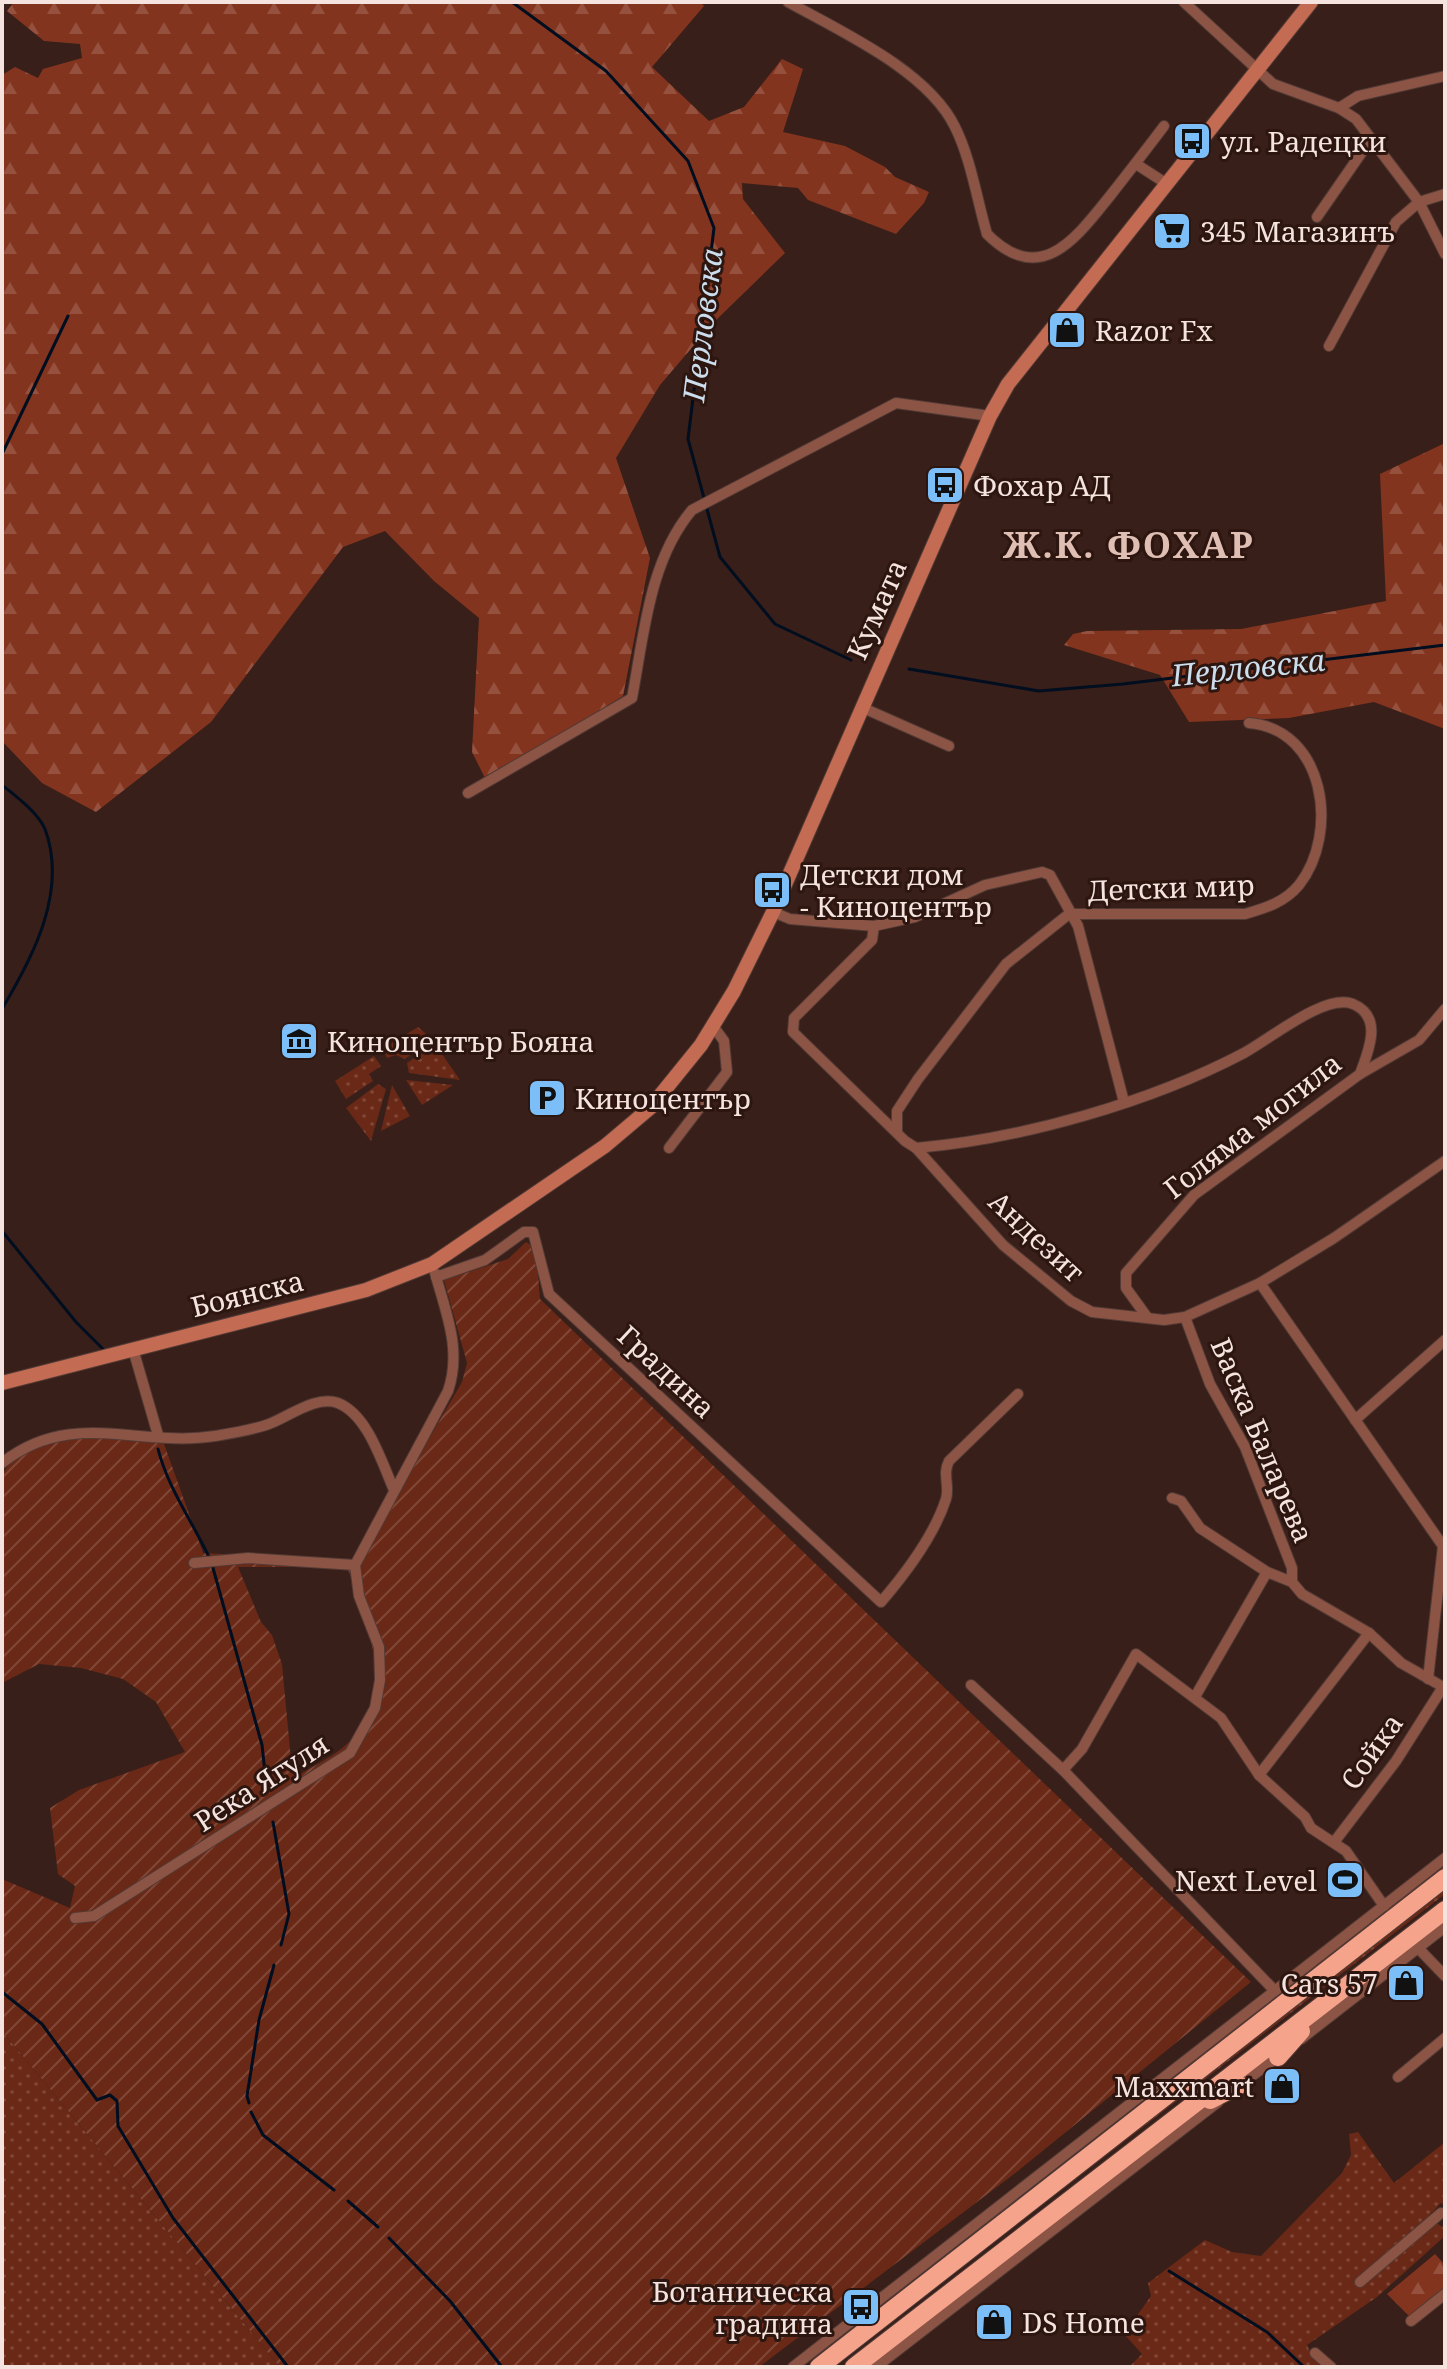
<svg xmlns="http://www.w3.org/2000/svg" width="1447" height="2369" font-family="'Noto Serif',serif">
  <defs>
    <pattern id="grass-dots" width="8" height="8" patternUnits="userSpaceOnUse" patternTransform="scale(2)"><rect width="8" height="8" fill="#6a2816"/><path d="M2 2h.1M6 6h.1" fill="none" stroke="#804737" stroke-width="1.8" stroke-linecap="round"/></pattern>
    <pattern id="forest-firs" width="22" height="20" patternUnits="userSpaceOnUse" patternTransform="scale(2)"><rect width="22" height="20" fill="#83341e"/><path d="M5 1l3.5 6h-7zM16 11l3.5 6h-7z" fill="#95513e"/></pattern>
    <pattern id="garden-furrows" width="10" height="10" patternUnits="userSpaceOnUse" patternTransform="scale(2)"><rect width="10" height="10" fill="#6a2816"/><path d="M-1 1l2-2M0 10L10 0M9 11l2-2" fill="none" stroke="#804737"/></pattern>
  </defs>
  <rect width="100%" height="100%" fill="#381f19"/>
  <!-- grass -->
  <g fill="url(#grass-dots)">
    <path d="M418 1027 432 1039 405 1059 396 1055 387 1058 382 1049Z"/>
    <path d="M435 1044 460 1080 409 1073 407 1063Z"/>
    <path d="M374 1056 381 1066 369 1074 373 1081 346 1099 335 1081Z"/>
    <path d="M406 1080 453 1085 422 1105Z"/>
    <path d="M378 1084 386 1089 371 1141 346 1108Z"/>
    <path d="M392 1085 410 1116 381 1131Z"/>
    <path d="M1445 1864V1870L1196 2061 1195 2059Z"/>
    <path d="M1445 1889V1894L832 2367Z"/>
    <path d="M2 2031 280 2367H2Z"/>
    <path d="M1358 2132 1394 2183 1445 2142V2205L1441 2203 1427 2218 1445 2228V2236L1377 2297 1307 2345 1314 2360 1323 2367H1129L1142 2354 1124 2334 1151 2296 1148 2283 1205 2240 1232 2252 1261 2256 1342 2173 1351 2155 1349 2134Z"/>
  </g>
  <!-- forest -->
  <g fill="url(#forest-firs)">
    <path d="M14 2H700L704 6 652 67 709 121 744 107 782 59 803 69 783 132 845 146 885 167 895 177 929 192 924 203 896 234 808 200 798 188 742 183 743 199 785 253 713 323 660 385 616 458 650 558 623 696 486 780 472 752 479 618 434 581 385 531 343 547 211 722 96 812 42 783 2 741V75L15 67 38 78 43 69 82 58 80 44 44 41 7 11Z"/>
    <path d="M1445 443V729L1374 702 1289 718 1189 722 1160 675 1064 645 1073 634 1087 631 1241 629 1386 601 1380 474Z"/>
    <path d="M1435 2254 1445 2265V2290L1411 2318 1387 2294Z"/>
  </g>
  <!-- garden -->
  <path fill="url(#garden-furrows)" fill-rule="evenodd" d="M526 1242 536 1248 540 1299 1251 1982 1014 2174 759 2367H280L2 2031V1879L70 1908 75 1886 58 1874 50 1808 79 1790 185 1752 156 1702 123 1679 81 1668 39 1664 2 1683V1475C28 1427 117 1437 163 1441L203 1553 358 1561 462 1382 467 1363 444 1280 508 1259ZM238 1567H347C366 1622 400 1695 348 1743 336 1755 316 1764 301 1774L291 1760 282 1664 272 1635 261 1622Z"/>
  <g fill="none" stroke-linecap="round" stroke-linejoin="round">
    <!-- stream -->
    <g stroke="#000e1f" stroke-width="3">
      <path d="M512 2 606 71 688 161 714 228 688 439 720 557 775 624 851 660"/>
      <path d="M2 454 68 316"/>
      <path d="M909 669 1039 691 1123 684 1445 645"/>
      <path d="M2 785C16 796 38 813 45 829 68 891 33 957 2 1009"/>
      <path d="M2 1231 76 1322 103 1349"/>
      <path d="M158 1449C168 1488 192 1521 209 1557"/>
      <path d="M213 1568 262 1745 267 1791"/>
      <path d="M273 1822 289 1914 281 1945"/>
      <path d="M2 1992 42 2024 97 2100 110 2095 117 2101 118 2126 173 2218 288 2367"/>
      <path d="M249 2103 247 2096 259 2020 274 1965"/>
      <path d="M251 2112 263 2135 334 2190"/>
      <path d="M348 2201 378 2227"/>
      <path d="M389 2238 450 2301 502 2367"/>
      <path d="M1169 2271 1267 2332 1304 2367"/>
    </g>
    <!-- street casing -->
    <g stroke="#523a35" stroke-width="12">
      <g id="street">
        <path d="M788 2C842 32 928 71 955 127 971 159 977 200 987 234 1041 288 1076 238 1110 196 1128 173 1146 150 1164 126"/>
        <path d="M1184 2 1273 84 1339 108 1356 119 1419 202 1445 254"/>
        <path d="M1339 108 1358 96 1445 76"/>
        <path d="M1136 164 1167 184"/>
        <path d="M1317 217 1371 139"/>
        <path d="M1329 346 1396 222 1419 202 1445 194"/>
        <path d="M861 707 949 746"/>
        <path d="M468 793 632 698C644 635 649 561 692 510L896 403 990 416"/>
        <path d="M773 912 790 919 874 926 915 917 985 885 1042 872 1050 875 1078 926 1124 1102"/>
        <path d="M1069 914H1245C1266 908 1285 902 1299 885 1340 833 1325 729 1249 723"/>
        <path d="M874 926 872 940 794 1018 793 1032 905 1141 916 1148C1022 1139 1151 1102 1244 1053 1270 1039 1325 993 1353 1004 1384 1017 1368 1052 1360 1074"/>
        <path d="M897 1131V1111L918 1079 1006 964 1069 914"/>
        <path d="M669 1148 727 1072 724 1041 713 1026"/>
        <path d="M916 1148 1003 1245 1071 1301 1092 1312 1164 1320 1185 1317 1260 1283 1334 1238 1445 1161"/>
        <path d="M436 1277 485 1260 524 1232H533L549 1294 881 1602C906 1573 934 1536 946 1499 950 1486 942 1474 949 1461L1018 1394"/>
        <path d="M1260 1283 1443 1546"/>
        <path d="M1147 1317 1126 1288V1273L1194 1195 1360 1074 1419 1040 1445 1009"/>
        <path d="M1185 1317 1210 1384 1245 1447 1292 1568V1582"/>
        <path d="M133 1349 158 1435"/>
        <path d="M1355 1420 1445 1340"/>
        <path d="M2 1463C72 1408 138 1448 215 1436 233 1433 253 1430 269 1424 290 1416 316 1395 338 1403 368 1415 382 1463 394 1490"/>
        <path d="M1172 1498 1181 1501 1200 1528 1267 1572 1292 1582 1302 1594 1369 1633 1401 1663 1445 1688"/>
        <path d="M194 1563 248 1558 355 1565"/>
        <path d="M1428 1679 1443 1546"/>
        <path d="M971 1685 1063 1770 1275 1991"/>
        <path d="M1196 1695 1267 1572"/>
        <path d="M1063 1770 1082 1749 1136 1654 1221 1718 1259 1775 1305 1817 1311 1828 1346 1851 1384 1906"/>
        <path d="M1259 1775 1369 1633"/>
        <path d="M1335 1841 1396 1761 1443 1687"/>
        <path d="M75 1918 94 1916 350 1753 375 1708 380 1680 379 1647 359 1596 355 1565 448 1391C462 1350 446 1313 435 1273"/>
        <path d="M1418 1948 1445 1976"/>
        <path d="M1301 2039 1445 1927"/>
        <path d="M1398 2077 1445 2038"/>
        <path d="M1237 2087 1279 2056"/>
        <path d="M1360 2282 1441 2213"/>
        <path d="M1411 2321 1445 2294"/>
        <path d="M1315 2353 1331 2367"/>
        <path d="M793 2367 1445 1858"/>
        <path d="M876 2367 1218 2102"/>
      </g>
    </g>
    <!-- secondary casing -->
    <g stroke="#523a35" stroke-width="16">
      <path id="secondary" d="M2 1383 366 1290 432 1264 605 1146 650 1108 701 1045 734 991 773 912 990 416 1008 384 1311 2"/>
    </g>
    <!-- highway casing -->
    <g stroke="#523a35" stroke-width="20">
      <g id="highway">
        <path d="M1278 2057 1301 2031"/>
        <path d="M1210 2100 1239 2085"/>
        <path d="M819 2367 1445 1878"/>
        <path d="M854 2367 1445 1910"/>
      </g>
    </g>
    <!-- street -->
    <use href="#street" stroke="#8c5445" stroke-width="10"/>
    <!-- secondary -->
    <use href="#secondary" stroke="#c46b53" stroke-width="14"/>
    <!-- highway -->
    <use href="#highway" stroke="#f6a38c" stroke-width="18"/>
  </g>
  <!-- icons -->
  <defs>
    <g id="bus-square" transform="scale(2)"><rect x="-9" y="-9" width="18" height="18" rx="4" fill="#7bbef8" stroke="#2d160f"/><path d="M-5-6H5V4H4V6H2V4H-2V6H-4V4H-5ZM-3.5-4V0h7V-4ZM-3.5 1.2v1.5H-2V1.2ZM2 1.2v1.5H3.5V1.2Z" fill="#111"/></g>
    <g id="supermarket-square" transform="scale(2)"><rect x="-9" y="-9" width="18" height="18" rx="4" fill="#7bbef8" stroke="#2d160f"/><path d="M-6-5.5h2.5l.6 2H6L4.5 2H-2.5L-4.4-4H-6ZM-1.5 3.2a1.3 1.3 0 1 0 .1 0ZM3 3.2a1.3 1.3 0 1 0 .1 0Z" fill="#111"/></g>
    <g id="shop-square" transform="scale(2)"><rect x="-9" y="-9" width="18" height="18" rx="4" fill="#7bbef8" stroke="#2d160f"/><path d="M-5-2.5h2.3a2.7 3.5 0 0 1 5.4 0H5L5.5 6h-11ZM-1.5-2.5h3a1.5 2.3 0 0 0-3 0Z" fill="#111"/></g>
    <g id="museum-square" transform="scale(2)"><rect x="-9" y="-9" width="18" height="18" rx="4" fill="#7bbef8" stroke="#2d160f"/><path d="M0-6L6-3V-2H-6V-3ZM-5-1h2V3h-2ZM-1-1h2V3h-2ZM3-1h2V3H3ZM-6 4H6V6H-6Z" fill="#111"/></g>
    <g id="parking-square" transform="scale(2)"><rect x="-9" y="-9" width="18" height="18" rx="4" fill="#7bbef8" stroke="#2d160f"/><path d="M-3.5-5.5H1a3.5 3.5 0 0 1 0 7H-1V5.5H-3.5ZM-1-3.4V-.6H.8a1.4 1.4 0 0 0 0-2.8Z" fill="#111"/></g>
    <g id="stadium-square" transform="scale(2)"><rect x="-9" y="-9" width="18" height="18" rx="4" fill="#7bbef8" stroke="#2d160f"/><path d="M0-5a6.5 5 0 1 0 0 10a6.5 5 0 1 0 0-10ZM-3.5-1.8h7v3.6h-7Z" fill="#111"/></g>
  </defs>
  <g fill-rule="evenodd">
    <use href="#bus-square" x="1192" y="141"/>
    <use href="#supermarket-square" x="1172" y="231"/>
    <use href="#shop-square" x="1067" y="330"/>
    <use href="#bus-square" x="945" y="485"/>
    <use href="#bus-square" x="772" y="890"/>
    <use href="#museum-square" x="299" y="1041"/>
    <use href="#parking-square" x="547" y="1098"/>
    <use href="#stadium-square" x="1345" y="1880"/>
    <use href="#shop-square" x="1406" y="1983"/>
    <use href="#shop-square" x="1282" y="2086"/>
    <use href="#bus-square" x="861" y="2307"/>
    <use href="#shop-square" x="994" y="2322"/>
  </g>
  <g text-anchor="middle" dominant-baseline="central" stroke-width="6" stroke-linejoin="round" paint-order="stroke">
    <!-- poi labels -->
    <g font-size="28" fill="#f4e3de" stroke="#2d160f" text-anchor="start">
      <text x="1220" y="141">ул. Радецки</text>
      <text x="1200" y="231">345 Магазинъ</text>
      <text x="1095" y="330">Razor Fx</text>
      <text x="973" y="485">Фохар АД</text>
      <text x="800" y="874">Детски дом<tspan x="800" dy="32">- Киноцентър</tspan></text>
      <text x="327" y="1041">Киноцентър Бояна</text>
      <text x="575" y="1098">Киноцентър</text>
      <text x="1317" y="1880" text-anchor="end">Next Level</text>
      <text x="1378" y="1983" text-anchor="end">Cars 57</text>
      <text x="1254" y="2086" text-anchor="end">Maxxmart</text>
      <text x="833" y="2291" text-anchor="end">Ботаническа<tspan x="833" dy="32">градина</tspan></text>
      <text x="1022" y="2322">DS Home</text>
    </g>
    <!-- street labels -->
    <g font-size="28" fill="#f4e3de" stroke="#2d160f">
      <text transform="translate(876 609) rotate(-66)">Кумата</text>
      <text transform="translate(1171 887) rotate(-2)">Детски мир</text>
      <text transform="translate(1252 1125) rotate(-38)">Голяма могила</text>
      <text transform="translate(1037 1236) rotate(43)">Андезит</text>
      <text transform="translate(247 1293) rotate(-14)">Боянска</text>
      <text transform="translate(667 1371) rotate(43)">Градина</text>
      <text transform="translate(1263 1440) rotate(67)">Васка Баларева</text>
      <text transform="translate(1371 1751) rotate(-55)">Сойка</text>
      <text transform="translate(261 1782) rotate(-33)">Река Ягуля</text>
    </g>
    <!-- water labels -->
    <g font-size="30" font-style="italic" fill="#ccdded" stroke="#2d160f">
      <text transform="translate(702 325) rotate(-83)">Перловска</text>
      <text transform="translate(1248 667) rotate(-6)">Перловска</text>
    </g>
    <!-- district labels -->
    <g font-size="36" font-weight="bold" letter-spacing="2" fill="#dfbeb4" stroke="#2d160f">
      <text x="1129" y="544">Ж.К. ФОХАР</text>
    </g>
  </g>
  <!-- border -->
  <rect width="1447" height="2369" fill="none" stroke="#f4e3de" stroke-width="8"/>
</svg>
